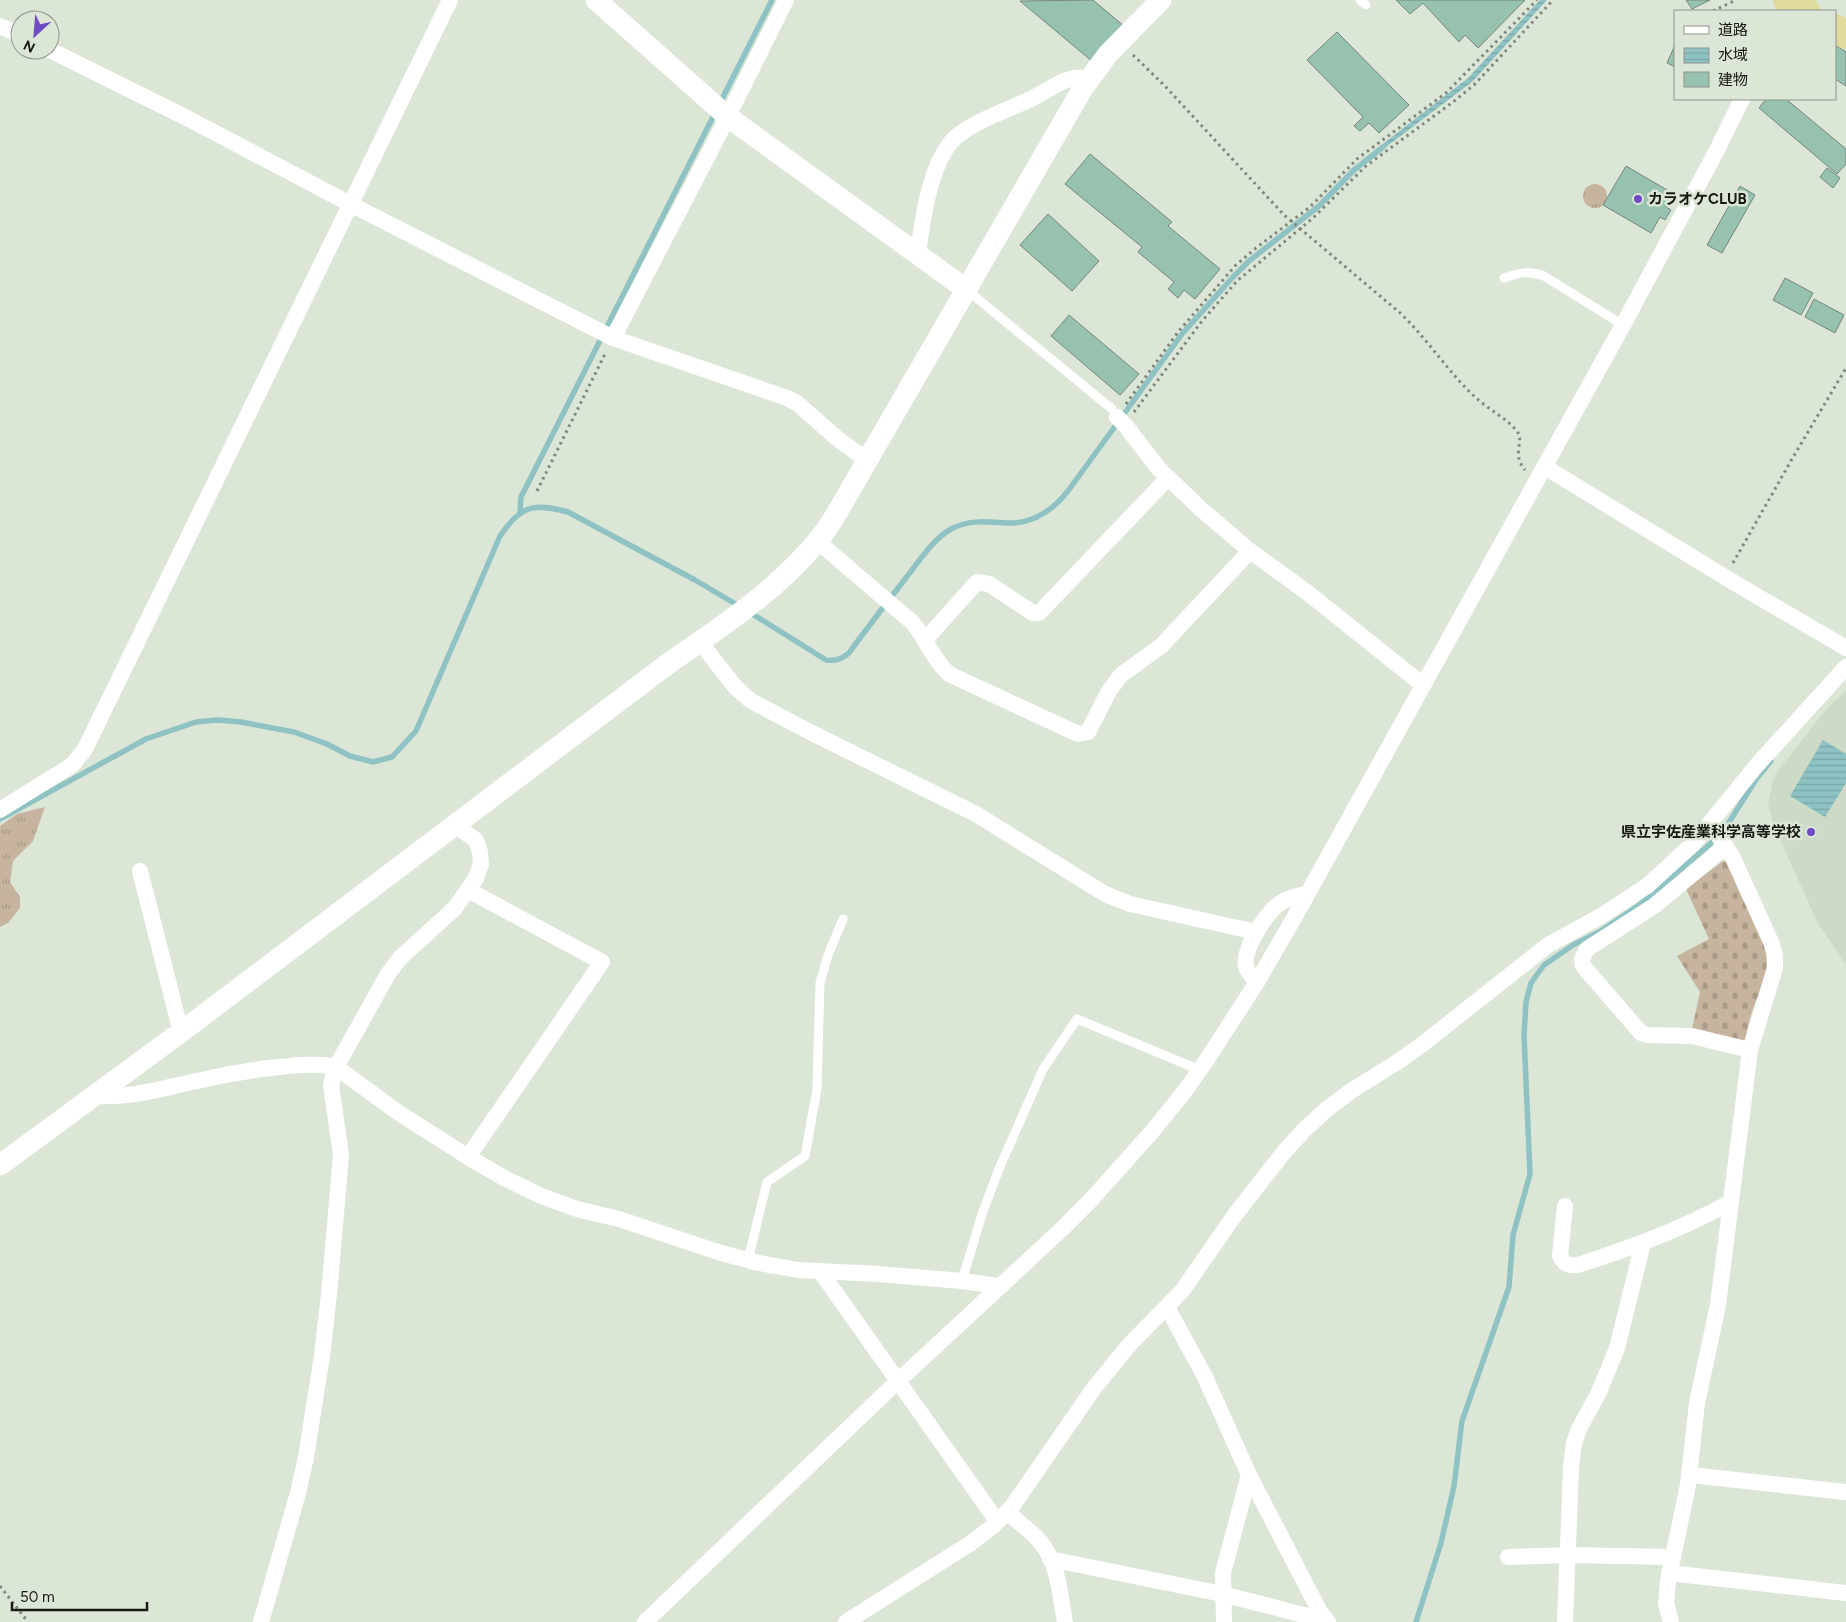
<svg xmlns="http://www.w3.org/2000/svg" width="1846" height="1622" font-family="Figtree,'Noto Sans JP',sans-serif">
  <defs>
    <pattern id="grass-tufts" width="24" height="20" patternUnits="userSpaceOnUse" patternTransform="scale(1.25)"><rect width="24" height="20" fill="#c6b49f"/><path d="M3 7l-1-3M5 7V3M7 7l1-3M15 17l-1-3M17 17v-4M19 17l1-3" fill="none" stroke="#a99a88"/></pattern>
    <pattern id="cemetery-stones" width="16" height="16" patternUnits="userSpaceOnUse" patternTransform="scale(1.25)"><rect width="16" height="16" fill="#c6b49f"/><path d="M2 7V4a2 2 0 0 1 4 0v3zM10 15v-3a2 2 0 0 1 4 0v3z" fill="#a99a88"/></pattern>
    <pattern id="water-rules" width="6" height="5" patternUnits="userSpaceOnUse" patternTransform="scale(1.25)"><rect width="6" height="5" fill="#8ec2c3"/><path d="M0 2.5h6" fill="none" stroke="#7aa6a7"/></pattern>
  </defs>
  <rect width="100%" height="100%" fill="#dce6d7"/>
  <!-- built -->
  <path fill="#cddbc6" d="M1846 691V964L1818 924 1773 824 1768 804 1773 780 1777 772 1828 707Z"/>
  <!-- grass -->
  <g fill="url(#grass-tufts)">
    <circle cx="1595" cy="196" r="12"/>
    <path d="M45 807 33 841 13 861 10 882 20 897V908L8 923 0 927V826L17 814Z"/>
  </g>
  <!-- cemetery -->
  <path fill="url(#cemetery-stones)" d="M1723 861 1732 862 1764 944C1772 976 1760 987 1751 1015 1748 1023 1747 1033 1745 1042L1692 1029 1700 992 1677 956 1709 939 1686 889Z"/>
  <!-- water -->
  <g fill="url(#water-rules)">
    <path d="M1540 0H1547L1472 82 1378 153 1375 150 1468 78Z"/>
    <path d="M1823 740 1846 754V783L1825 817 1790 796Z"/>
  </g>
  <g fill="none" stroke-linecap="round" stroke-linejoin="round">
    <!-- stream -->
    <g stroke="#8ec2c3" stroke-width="5.5">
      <path d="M720 103 772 0"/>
      <path d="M520 512 521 497 716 111"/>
      <path d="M749 612 826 660C837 661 841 659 849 653 867 628 886 604 905 579 918 563 932 540 951 529 970 519 987 522 1007 523 1033 524 1053 510 1068 491L1182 334 1233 277 1249 261 1319 206 1354 170 1383 147"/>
      <path d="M0 819 146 739 196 722 218 720 241 722 294 732 327 744 350 756 373 762 392 757 416 731 500 536C521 505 533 503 568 512L695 580 739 606"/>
      <path d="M1416 1622 1441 1543 1454 1486 1462 1421 1509 1287 1513 1235 1530 1174 1524 1035 1526 1002 1531 983 1544 965 1573 945 1599 932 1638 906 1709 845 1728 824 1757 778 1771 761"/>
    </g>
  </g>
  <!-- building -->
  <g fill="#96c2af" stroke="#75867f">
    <path d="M1093 0 1125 27 1093 62 1020 1Z"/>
    <path d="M1396 0H1525L1478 48 1465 35 1459 42 1423 3 1410 14Z"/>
    <path d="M1686 0H1710L1692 9Z"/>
    <path d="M1337 32 1409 105 1379 133 1369 123 1360 131 1354 126 1363 117 1307 60Z"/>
    <path d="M1675 45V67L1667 63Z"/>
    <path d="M1835 45 1846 52V86L1835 79Z"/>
    <path d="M1766 99H1786L1846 149V164L1837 174 1759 108Z"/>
    <path d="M1090 154 1172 222 1168 226 1220 269 1195 299 1184 290 1178 298 1168 289 1174 282 1138 252 1142 247 1065 184Z"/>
    <path d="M1626 166 1674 194 1666 207 1671 210 1665 220 1660 217 1651 233 1603 205Z"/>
    <path d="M1827 168 1840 178 1833 188 1820 177Z"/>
    <path d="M1740 186 1755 195 1722 253 1707 245Z"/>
    <path d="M1048 214 1099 261 1072 291 1020 245Z"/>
    <path d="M1785 278 1813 293 1801 315 1773 300Z"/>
    <path d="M1814 299 1844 315 1835 333 1805 317Z"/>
    <path d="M1069 315 1139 374 1120 395 1051 336Z"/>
  </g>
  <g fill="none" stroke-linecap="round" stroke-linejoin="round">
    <!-- path -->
    <g stroke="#7f867b" stroke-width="3" stroke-dasharray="2.5 4" stroke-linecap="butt">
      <path d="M1713 11 1736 0"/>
      <path d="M1133 55 1164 85 1284 215 1399 312C1427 338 1447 371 1475 397 1488 409 1506 418 1517 431 1525 442 1511 453 1525 470"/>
      <path d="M1126 404 1178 332 1235 266 1256 248 1310 207 1357 159 1446 93 1537 0"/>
      <path d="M1134 412 1202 321 1237 281 1313 218 1366 166 1453 102 1474 85 1553 0"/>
      <path d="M537 491 606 352"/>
      <path d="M1733 563 1792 459 1846 368"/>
      <path d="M0 1586 28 1622"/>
    </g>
    <!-- service -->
    <g stroke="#fff" stroke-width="9">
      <path d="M1360 0 1366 5"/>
      <path d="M1504 278C1519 273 1529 270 1544 276L1623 325"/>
      <path d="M967 290 1112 409"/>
      <path d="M748 1260 767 1182 805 1156 817 1089 820 983 828 955 843 919"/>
      <path d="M962 1281 982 1214 999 1169 1043 1069 1077 1019 1200 1070"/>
    </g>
    <!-- minor -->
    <g stroke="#fff" stroke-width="16">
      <path d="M0 26 20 35"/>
      <path d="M50 50 189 119 350 204 613 338 787 398 797 403 839 440 867 460"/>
      <path d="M918 255C922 222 930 160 956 137 976 120 1008 110 1031 99 1054 88 1063 75 1090 78"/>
      <path d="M613 338 717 138 786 0"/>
      <path d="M1117 417 1125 425 1159 469 1202 510 1250 551 1308 593 1423 685"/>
      <path d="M1545 467 1733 582 1846 648"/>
      <path d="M817 541 912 622C926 638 933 660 949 674L1078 734 1088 732 1109 691 1121 675 1161 646 1250 551"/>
      <path d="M925 640 977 582 989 584 1033 613H1039L1168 478"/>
      <path d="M700 642 736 688 751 701 812 733 976 814 1105 894 1130 904 1256 932"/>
      <path d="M0 810 66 769 73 764 85 749 450 0"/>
      <path d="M1726 846 1654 906 1587 949 1582 959 1583 966 1641 1033 1649 1035 1692 1036 1750 1050"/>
      <path d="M140 871 181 1032"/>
      <path d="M468 890 602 962 468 1157"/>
      <path d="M1257 982C1253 978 1247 972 1246 966 1243 948 1267 911 1282 902 1289 897 1299 896 1308 893"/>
      <path d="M94 1096C132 1098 155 1090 192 1082 221 1075 250 1070 279 1067 298 1065 318 1063 336 1067L396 1111 468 1157 504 1178 539 1195 577 1209 619 1219 721 1253 759 1263 798 1270 879 1274 962 1281 998 1286"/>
      <path d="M1565 1206 1560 1256C1564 1264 1568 1266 1578 1265 1633 1247 1680 1230 1731 1202"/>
      <path d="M820 1271 997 1521"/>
      <path d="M1167 1307 1205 1377 1249 1475 1320 1612 1328 1622"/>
      <path d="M1690 1475 1846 1492"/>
      <path d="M1007 1512C1018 1522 1033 1532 1042 1544 1059 1566 1060 1596 1065 1622"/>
      <path d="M1508 1557 1569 1555 1672 1557"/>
      <path d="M1050 1559 1222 1594 1327 1621"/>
      <path d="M1669 1573 1846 1593"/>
      <path d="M261 1622 298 1493 306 1457 322 1356 329 1294 341 1155 331 1085 336 1067 388 974 400 958 455 908 476 878 481 864 480 852 476 840 454 825"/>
      <path d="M645 1622 898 1381 1063 1228 1089 1202 1150 1134 1185 1091 1208 1058 1257 982 1298 911 1623 325 1717 150 1742 99"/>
      <path d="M846 1622 971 1543 992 1527 1011 1508 1094 1388 1130 1344 1182 1291 1234 1216 1284 1152 1304 1130 1327 1109 1351 1091 1399 1061 1424 1043 1548 945 1601 916 1647 886 1693 844 1757 765 1846 667"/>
      <path d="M1224 1622 1223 1573 1249 1475"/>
      <path d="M1565 1622 1571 1467 1574 1443 1579 1429 1599 1392 1617 1348 1643 1243"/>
      <path d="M1671 1622 1666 1603 1668 1581 1688 1485 1697 1403 1718 1305 1750 1050 1775 968V955L1771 942 1733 858 1710 823"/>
    </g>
    <!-- tertiary -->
    <g stroke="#fff" stroke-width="21">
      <path d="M596 0 728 117 967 290"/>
      <path d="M0 1165 181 1032 669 663C722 627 784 585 823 534 833 521 841 506 849 492L1083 88 1108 54 1161 0"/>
    </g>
    <!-- trunk -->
    <g stroke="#e0da9c" stroke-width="28">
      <path d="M1787 0 1806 11"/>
      <path d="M1835 28 1846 35"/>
    </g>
  </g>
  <!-- markers -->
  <g fill="#6f4bc4" stroke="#dce6d7" stroke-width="2">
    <circle cx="1638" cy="199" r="5"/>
    <circle cx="1811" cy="832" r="5"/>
  </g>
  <g text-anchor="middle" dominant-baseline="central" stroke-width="5" stroke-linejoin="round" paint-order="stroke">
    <!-- poi labels -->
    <g font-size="15" font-weight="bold" fill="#161914" stroke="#dce6d7" text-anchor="start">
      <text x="1648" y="199">カラオケCLUB</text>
      <text x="1801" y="832" text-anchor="end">県立宇佐産業科学高等学校</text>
    </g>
  </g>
  <!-- legend -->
  <rect x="1674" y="10" width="162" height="90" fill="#dce6d7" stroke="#8d9489"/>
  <rect x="1684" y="26" width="25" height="8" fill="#ffffff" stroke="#8d9489"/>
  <text x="1718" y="35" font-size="15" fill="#161914">道路</text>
  <rect x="1684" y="48" width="25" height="15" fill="url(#water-rules)" stroke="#8d9489"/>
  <text x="1718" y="60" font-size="15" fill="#161914">水域</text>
  <rect x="1684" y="72" width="25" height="15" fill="#96c2af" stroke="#8d9489"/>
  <text x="1718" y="85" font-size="15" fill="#161914">建物</text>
  <!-- north arrow -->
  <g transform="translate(35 35) rotate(206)"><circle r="24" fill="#dce6d7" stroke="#8d9489"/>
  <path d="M0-4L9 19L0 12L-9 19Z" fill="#6f4bc4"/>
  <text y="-8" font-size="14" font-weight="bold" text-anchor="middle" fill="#161914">N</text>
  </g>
  <!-- scale -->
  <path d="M12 1602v8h135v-8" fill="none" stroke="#161914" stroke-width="2.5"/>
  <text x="20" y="1602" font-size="15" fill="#161914" stroke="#dce6d7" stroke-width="4" paint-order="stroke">50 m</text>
</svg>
